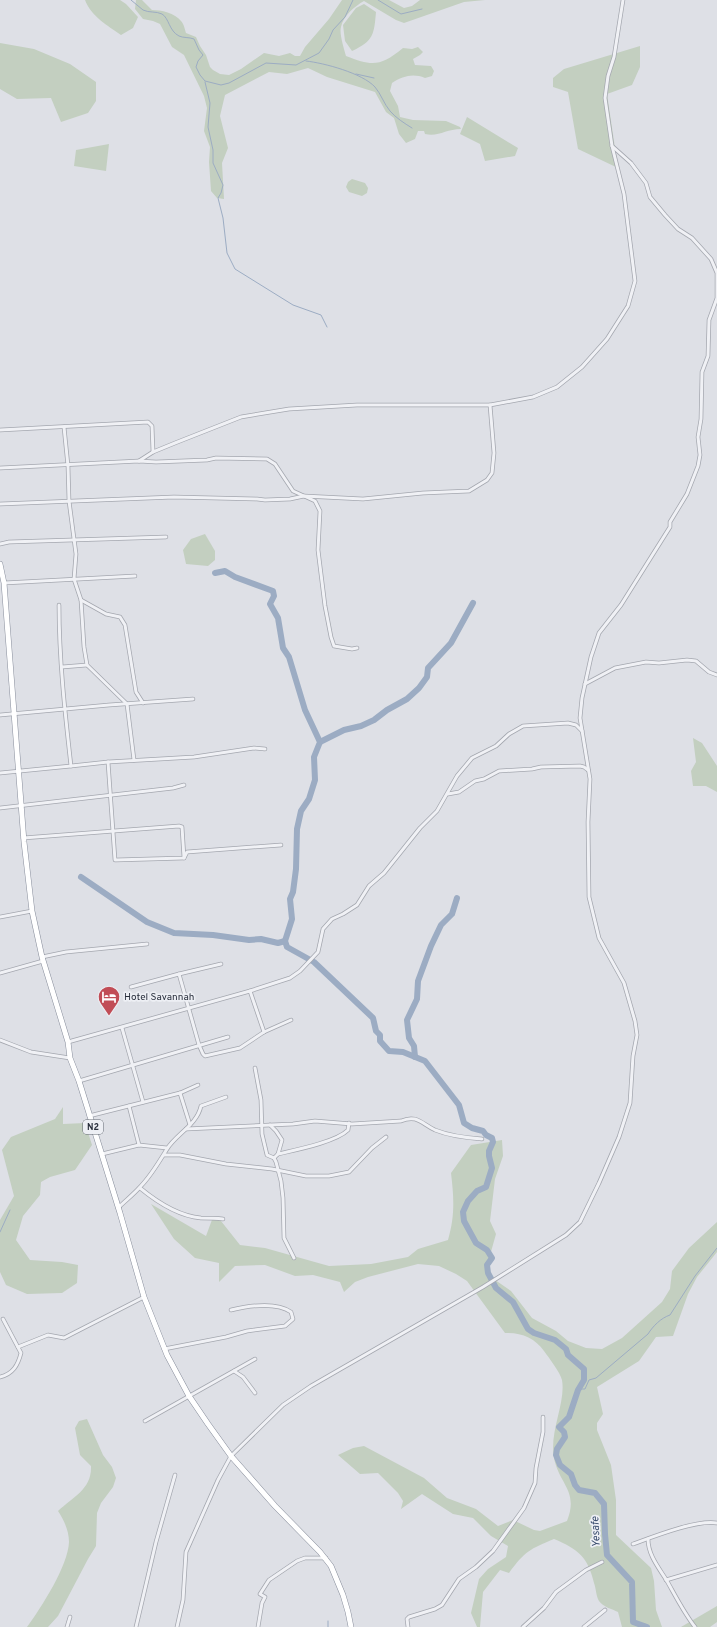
<svg xmlns="http://www.w3.org/2000/svg" width="717" height="1627" font-family="Overpass,sans-serif">
  <rect width="100%" height="100%" fill="#dee0e6"/>
  <!-- green -->
  <g fill="#c3cfc0">
    <path d="M85 0H120L126 4 138 17 133 28 121 35C108 26 91 16 85 0Z"/>
    <path d="M136 0H142L152 10C161 10 175 13 181 21 184 24 185 30 186 33L196 37 200 46 206 55 210 67 213 70 220 74 229 75 241 69 264 53 279 56 290 53 295 56H300L305 47 329 19 342 0H389L404 8 412 6 420 0H485L464 2 404 23 396 20 364 1C355 6 343 16 341 27 339 33 344 49 346 56 372 66 380 67 403 48L412 49 418 47 423 52 420 55 413 59 415 65 431 66 434 71 432 76 425 78C413 73 403 76 392 83L390 91 398 106 400 117 413 120 446 121 460 127 461 129C446 129 439 137 425 134L424 131H418L415 139 406 143 399 134 394 118 386 112 375 92 327 77 308 68 287 74 269 72 225 95 220 116 228 148 222 163 224 199 217 198 211 191 209 162 210 147 204 131 207 108 204 96 184 55 172 47 160 24 153 21 143 19 135 9Z"/>
    <path d="M364 4 376 12C374 34 374 41 352 51L345 41 343 25 356 8Z"/>
    <path d="M0 43 34 49 70 64 96 82V101L88 113 61 122 51 98 17 99 0 89Z"/>
    <path d="M640 46V67L632 85 607 94 618 168 578 149 568 92 553 87V78L564 69Z"/>
    <path d="M467 117 518 148 515 156 485 161 480 144 460 134Z"/>
    <path d="M109 144 106 171 74 166 76 150Z"/>
    <path d="M352 179 365 183 368 188 367 193 362 196 349 192 346 187 348 182Z"/>
    <path d="M205 534 215 551V560L208 566 186 564 183 550 191 539Z"/>
    <path d="M693 738 702 743 717 766V792L706 786H693L691 771 696 762Z"/>
    <path d="M63 1107V1124L85 1123 92 1145 75 1170 50 1177 41 1182 40 1195 23 1216 16 1240 30 1260 62 1262 78 1265 77 1283 62 1293 27 1294 6 1285 0 1272V1220L14 1196 2 1150 11 1137 55 1119Z"/>
    <path d="M502 1140 503 1156 495 1179 490 1221 496 1234 485 1273 511 1291 532 1318 556 1331 568 1341 586 1348 602 1349 622 1338 662 1302 670 1289 672 1271 689 1248 717 1222V1252L697 1277 688 1294 673 1336 656 1337 639 1361 597 1387 603 1414 597 1423V1430L611 1465 616 1500V1535L651 1568 654 1581 656 1610 662 1627H622L618 1612C612 1609 603 1607 599 1601 596 1596 596 1588 594 1583 588 1557 578 1549 554 1539 530 1549 525 1551 509 1573L500 1570 483 1592 480 1627H477L471 1613 479 1579 488 1569 506 1557 508 1546 491 1536 473 1518 453 1514 422 1494 401 1509 403 1501 398 1493 378 1473 360 1474 338 1455 353 1448 364 1446 424 1478 447 1498 476 1509 498 1526 513 1520 534 1530 540 1531 567 1521C579 1491 559 1484 554 1458 549 1432 566 1403 562 1380 560 1372 549 1358 544 1351 535 1338 521 1332 505 1333L467 1281 456 1274 439 1266 418 1264 368 1277 355 1282 344 1292 340 1282 313 1275 295 1276 265 1265 235 1266 219 1282V1263L195 1258 174 1239 151 1204 206 1236 213 1217 221 1221 240 1245 265 1248 329 1266 371 1264 408 1257 418 1249 448 1240C455 1216 454 1198 451 1173L471 1145Z"/>
    <path d="M87 1419 103 1455 112 1467 116 1478 113 1487 101 1503 97 1513 96 1546 88 1559 58 1616 48 1627H27C41 1608 68 1566 69 1542 69 1531 64 1520 58 1511 73 1497 92 1489 91 1466L80 1455 75 1428 79 1421Z"/>
    <path d="M717 1606V1622L710 1627H681Z"/>
  </g>
  <g fill="none" stroke-linecap="round" stroke-linejoin="round">
    <!-- stream -->
    <g stroke="#9cacc3" stroke-width="1">
      <path d="M131 0C135 3 139 7 143 10 149 13 156 11 162 14 169 18 169 31 179 36 183 38 189 37 194 39L199 50 203 55 198 61 196 67 200 75 205 81 221 85 229 83 266 63 296 65 319 53 329 39 333 30 345 17 353 0"/>
      <path d="M378 0 401 14 422 9"/>
      <path d="M306 61C324 63 362 73 375 87 381 94 384 104 390 111 396 118 404 123 412 128"/>
      <path d="M356 74 374 78"/>
      <path d="M205 82 210 103 208 127 213 150V163L223 185 221 193 218 198 223 218 227 253 235 269 293 305 321 315 327 327"/>
      <path d="M0 1232 10 1210"/>
      <path d="M579 1389H585L589 1380 596 1378 648 1334C653 1326 661 1318 670 1315L695 1276 717 1248"/>
      <path d="M328 1627V1621"/>
    </g>
    <!-- river -->
    <g stroke="#9cacc3" stroke-width="6">
      <path d="M215 573 225 571 235 577 273 591 274 596 270 604 278 618 283 648 289 657 305 710 320 742 314 757 315 780 309 799 301 811 297 829 296 869 293 892 290 899 292 919 285 941 287 947 314 962 373 1018 376 1031 380 1035V1041L389 1051 403 1052 425 1061 459 1105 464 1123 472 1128 483 1131 486 1135 492 1138 493 1142 489 1151V1156L492 1168 486 1187 477 1191 468 1201 463 1212 464 1221 476 1243 487 1250 492 1258 487 1265 488 1273 496 1288 513 1302 528 1329 534 1333 555 1340 566 1349 568 1355 584 1369V1380L578 1390 569 1417 559 1427 564 1432 565 1437 557 1449 556 1455 560 1465 571 1474 575 1485 579 1490 595 1493 604 1504 605 1534 607 1555 632 1582 633 1622 647 1627"/>
      <path d="M320 742 344 730 361 726 374 720 387 710 407 699 419 688 427 677 428 668 451 643 473 603"/>
      <path d="M81 877 147 922 174 933 213 935 249 940 261 939 278 943 285 941"/>
      <path d="M415 1057 414 1046 409 1038 407 1020 417 999 418 981 431 946 441 925 452 914 457 898"/>
    </g>
    <!-- street casing -->
    <g stroke="#a4a7af" stroke-width="4.5">
      <g id="street">
        <path d="M64 427 68 466 69 501 76 554 74 579 81 600 84 647 87 665 127 704 134 760"/>
        <path d="M0 430 148 422 152 426 153 452"/>
        <path d="M139 461 153 452 175 443 241 417 289 409 357 405H490L533 397 557 387 582 367 607 339 628 306 635 281 624 194 612 146 605 98 608 76 614 57 623 0"/>
        <path d="M0 468 139 461 156 462 207 460 216 458 267 459 275 464 293 491 315 501 320 511 318 550 325 606 331 637 334 646 352 649 357 648"/>
        <path d="M0 504 174 497 257 499 265 500 290 499 304 496 363 499 423 493 469 491 487 480 492 473 494 453 490 405"/>
        <path d="M0 544 9 542 166 537"/>
        <path d="M4 583 135 576"/>
        <path d="M81 600 106 614 120 617 125 625 136 692 143 703"/>
        <path d="M59 605C59 659 65 713 71 766"/>
        <path d="M62 667 87 665"/>
        <path d="M585 684 615 668 646 662 659 663 687 660 696 661 709 672 717 675"/>
        <path d="M0 715 109 705 193 699"/>
        <path d="M108 762 115 860 184 858 187 852 281 845"/>
        <path d="M0 773 71 766 108 762 194 757 254 748 265 749"/>
        <path d="M448 794 459 792 475 781 484 779 499 771 532 769 541 767 580 766 584 767 588 770"/>
        <path d="M0 808 173 788 184 785"/>
        <path d="M23 838 179 826 182 827 184 858"/>
        <path d="M0 917 32 911"/>
        <path d="M42 957 66 952 147 944"/>
        <path d="M221 964 179 974 199 1045 203 1054 205 1056 240 1048 264 1032 291 1020"/>
        <path d="M0 973 43 961"/>
        <path d="M131 987 179 974"/>
        <path d="M250 991 264 1032"/>
        <path d="M122 1028 143 1102"/>
        <path d="M0 1040 31 1052 70 1058"/>
        <path d="M68 1042 250 991 290 978 300 971 318 952 323 929 332 919 343 914 357 905 369 886 384 873 420 828 437 811 457 776 472 758 496 746 509 734 523 726 568 723 576 725 582 731"/>
        <path d="M255 1068 261 1100 262 1134 267 1155 274 1158 276 1162 281 1181 283 1198 284 1238 294 1258"/>
        <path d="M79 1081 228 1037"/>
        <path d="M180 1093 190 1125"/>
        <path d="M129 1106 139 1145"/>
        <path d="M89 1116 180 1093 198 1085"/>
        <path d="M270 1125 276 1131 282 1140 278 1154 274 1158"/>
        <path d="M186 1129 293 1124 315 1121 352 1124 401 1121C417 1114 422 1124 435 1130 450 1136 467 1138 482 1139"/>
        <path d="M102 1154 139 1145 167 1148"/>
        <path d="M278 1154C295 1150 336 1142 348 1130L349 1123"/>
        <path d="M164 1155H180L226 1164 272 1169 306 1176H329L349 1172 372 1148 386 1137"/>
        <path d="M140 1188C157 1202 178 1216 201 1218 208 1218 215 1218 223 1219"/>
        <path d="M118 1208C125 1201 134 1194 140 1187 151 1176 159 1162 167 1149 176 1134 197 1125 201 1106L226 1097"/>
        <path d="M18 1347 48 1335 64 1338 144 1297"/>
        <path d="M164 1349 226 1337 247 1331 285 1326 293 1319 291 1312C275 1301 248 1306 231 1310"/>
        <path d="M234 1371 243 1377 255 1393"/>
        <path d="M0 1377C13 1374 18 1365 21 1353L3 1319"/>
        <path d="M145 1421 255 1359"/>
        <path d="M648 1539C648 1555 659 1568 667 1581 676 1597 684 1613 695 1627"/>
        <path d="M633 1544C652 1537 698 1519 717 1523"/>
        <path d="M666 1580 717 1565"/>
        <path d="M67 1627 70 1617"/>
        <path d="M136 1627 156 1542 175 1475"/>
        <path d="M177 1627 183 1600 186 1552 218 1480 231 1456 283 1405 311 1386 483 1287 566 1235 580 1222 599 1183 619 1137 630 1103 633 1056 637 1035 635 1021 624 983 599 938 589 897 588 822 590 779 580 718 582 698 591 657 599 633 621 605 670 527V522L687 494 698 466 700 455 698 437 701 419 702 372 708 356 709 320 717 298V273L711 259 692 238 678 229 665 215 650 197 646 183 631 163 612 146"/>
        <path d="M258 1627 262 1603 265 1597 260 1594 269 1580 297 1561 305 1558H326"/>
        <path d="M408 1627 407 1619 409 1617 435 1609 442 1605 459 1579 476 1567 493 1551 524 1508 535 1483 536 1468 543 1432V1417"/>
        <path d="M523 1627 544 1608 556 1592 586 1570 602 1562"/>
        <path d="M584 1627 605 1610"/>
      </g>
    </g>
    <!-- highway casing -->
    <g stroke="#878d9b" stroke-width="6">
      <path id="highway" d="M0 564 4 583 24 842 32 911 42 957 68 1042 70 1058 79 1081 120 1213 144 1297 167 1355 189 1396 208 1424 231 1456 275 1506 320 1552 331 1566 343 1595 348 1612 351 1627"/>
    </g>
    <!-- street -->
    <use href="#street" stroke="#f0f1f5" stroke-width="3"/>
    <!-- highway -->
    <use href="#highway" stroke="#fff" stroke-width="5"/>
  </g>
  <!-- icons -->
  <defs>
    <g id="hotel-pin" transform="scale(1.15)"><path d="M0 17L-7.5 6A9.5 9.5 0 1 1 7.5 6Z" fill="#c14d56" stroke="#edeff4"/><path d="M-6-4.5h1.5V1H6V5H4.5V3h-9V5H-6ZM-4 0a1.8 1.8 0 1 1 3.6 0ZM.5 0V-2.5h3Q6-2.5 6 0Z" fill="#fff"/></g>
  </defs>
  <g fill-rule="evenodd">
    <use href="#hotel-pin" x="109" y="997"/>
  </g>
  <g text-anchor="middle" dominant-baseline="central" stroke-width="3.5" stroke-linejoin="round" paint-order="stroke">
    <!-- shield labels -->
    <rect fill="#edeff4" stroke="#636872" stroke-width="1" x="83" y="1120" width="20" height="14" rx="3"/>
    <g font-size="9" font-weight="bold" fill="#282e3b">
      <text x="93" y="1127">N2</text>
    </g>
    <!-- poi labels -->
    <g font-size="10" fill="#282e3b" stroke="#edeff4" text-anchor="start">
      <text x="124" y="997">Hotel Savannah</text>
    </g>
    <!-- water labels -->
    <g font-size="11" font-style="italic" fill="#364a6b" stroke="#edeff4">
      <text transform="translate(596 1532) rotate(-93)">Yesafe</text>
    </g>
  </g>
</svg>
